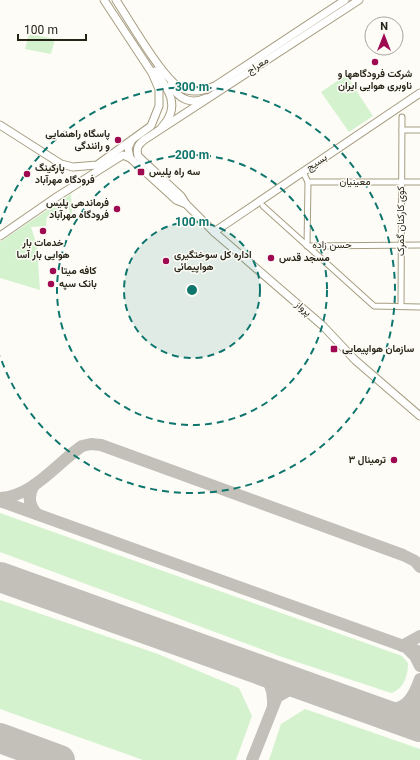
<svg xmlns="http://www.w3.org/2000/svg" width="420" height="760" font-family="Georgia,Vazirmatn,serif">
  <rect width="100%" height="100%" fill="#fdfcf6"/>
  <!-- green -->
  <g fill="#d5f2cf">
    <path d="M29 34 55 39 51 54 25 49Z"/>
    <path d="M346 75 373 116 349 132 321 92Z"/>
    <path d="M71 194 72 213 70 215 69 207 59 205 57 209 59 214H51L47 217 46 226 31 227 37 246 40 290 0 278V242Z"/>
    <path d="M0 513 402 656 408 663C408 675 404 689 391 693L282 657 0 552Z"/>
    <path d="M0 600 158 654 239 688 252 716 236 760H143L0 709Z"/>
    <path d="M305 709 420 749V760H269L281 724Z"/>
  </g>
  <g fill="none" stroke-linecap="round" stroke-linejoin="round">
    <!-- taxiway -->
    <g stroke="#c2c0b8" stroke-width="12">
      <path d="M34 485C28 495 28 505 37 514"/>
      <path d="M0 498C32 497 57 463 82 446L91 444 101 445 403 555 415 561 420 567"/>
      <path d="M0 501 420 652"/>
      <path d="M402 646 420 636"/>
      <path d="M407 648 415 656 420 666"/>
      <path d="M259 670C270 679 274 690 273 705"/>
      <path d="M415 693V708L420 720"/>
      <path d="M379 712C405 710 412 702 420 679"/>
      <path d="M252 760 277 697 294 687 305 686"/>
    </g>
    <!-- runway -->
    <g stroke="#c2c0b8" stroke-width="30">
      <path d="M0 577 420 727"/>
      <path d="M0 738 60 760"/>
    </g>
    <!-- minor casing -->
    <g stroke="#a69d80" stroke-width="7">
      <g id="minor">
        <path d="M402 130H420"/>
        <path d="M303 172 308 182 307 246 420 245"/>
        <path d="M308 182H420"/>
        <path d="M263 206 374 306 420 307"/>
        <path d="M401 306 402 117"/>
      </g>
    </g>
    <!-- major casing -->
    <g stroke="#a69d80" stroke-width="9">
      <g id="major">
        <path d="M116 0C129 20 162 77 179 87 192 94 203 91 215 86L345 0"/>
        <path d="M359 0 144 140C138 145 136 148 138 156L181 196 186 204 214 232 323 326 355 360 420 416"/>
        <path d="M155 71C169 89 181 107 162 127"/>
        <path d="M171 85C178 99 191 105 206 98"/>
        <path d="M0 125 61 164 73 167 97 165 151 126 159 106V89L152 73 104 0"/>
        <path d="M131 142 128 148 130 158 176 200 186 204"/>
        <path d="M214 232 420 93"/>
        <path d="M0 236 58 196 115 160 123 155 130 158"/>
      </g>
    </g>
    <!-- minor -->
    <use href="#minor" stroke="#fff" stroke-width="5"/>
    <!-- major -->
    <use href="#major" stroke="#fff" stroke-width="7"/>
  </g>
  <!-- distance rings -->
  <circle cx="192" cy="290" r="68" fill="#0f766e" fill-opacity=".12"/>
  <g fill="none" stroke="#0f766e" stroke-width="2" stroke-dasharray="7 5">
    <circle cx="192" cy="290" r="68"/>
    <circle cx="192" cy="290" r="135"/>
    <path d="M0 224A203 203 0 1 1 0 356"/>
  </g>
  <!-- markers -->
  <g fill="#9f0951" stroke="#fdfcf6" stroke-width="1.5">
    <circle cx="375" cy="62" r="4"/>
    <circle cx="118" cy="140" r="4"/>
    <rect x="137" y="168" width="8" height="8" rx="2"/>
    <circle cx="27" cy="174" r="4"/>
    <circle cx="117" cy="209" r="4"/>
    <circle cx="43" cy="231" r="4"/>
    <circle cx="271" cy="258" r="4"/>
    <circle cx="166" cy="261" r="4"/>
    <circle cx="53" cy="271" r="4"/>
    <circle cx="51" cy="284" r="4"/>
    <rect x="330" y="345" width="8" height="8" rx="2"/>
    <circle cx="394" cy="460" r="4"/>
  </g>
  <g text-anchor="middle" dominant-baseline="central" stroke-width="3" stroke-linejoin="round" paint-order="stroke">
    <!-- street labels -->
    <g font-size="10" fill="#262317" stroke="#fdfcf6">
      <text transform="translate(258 66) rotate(-33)">معراج</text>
      <text transform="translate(317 163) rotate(-34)">بسیج</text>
      <text x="355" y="182">معینیان</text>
      <text transform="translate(401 221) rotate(-90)">کوی کارکنان گمرک</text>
      <text x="332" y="245">حسن زاده</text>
      <text transform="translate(303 309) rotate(41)">پرواز</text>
    </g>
    <!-- poi labels -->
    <g font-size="10" font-weight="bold" fill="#262317" stroke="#fdfcf6" text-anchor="start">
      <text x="375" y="74" text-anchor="middle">شرکت فرودگاهها و<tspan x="375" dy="12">ناوبری هوایی ایران</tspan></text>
      <text x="110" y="134" text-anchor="end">پاسگاه راهنمایی<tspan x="110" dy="12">و رانندگی</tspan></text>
      <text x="35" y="168">پارکینگ<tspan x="35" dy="12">فرودگاه مهرآباد</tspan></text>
      <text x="149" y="172">سه راه پلیس</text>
      <text x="109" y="203" text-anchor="end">فرماندهی پلیس<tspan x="109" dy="12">فرودگاه مهرآباد</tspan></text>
      <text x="43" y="243" text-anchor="middle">خدمات بار<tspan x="43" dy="12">هوایی بار آسا</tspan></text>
      <text x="174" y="255">اداره کل سوختگیری<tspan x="174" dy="12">هواپیمائی</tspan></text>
      <text x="279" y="258">مسجد قدس</text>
      <text x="61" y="271">کافه میتا</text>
      <text x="59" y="284">بانک سپه</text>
      <text x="342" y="349">سازمان هواپیمایی</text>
      <text x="386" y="460" text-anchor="end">ترمینال ۳</text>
    </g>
  </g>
  <circle cx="192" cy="290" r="6" fill="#0f766e" stroke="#fdfcf6" stroke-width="2"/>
  <g font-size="12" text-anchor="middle" font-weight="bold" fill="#0f766e" stroke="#fdfcf6" stroke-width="3" stroke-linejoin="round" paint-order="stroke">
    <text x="192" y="91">300 m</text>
    <text x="192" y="159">200 m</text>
    <text x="192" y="226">100 m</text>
  </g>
  <!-- north arrow -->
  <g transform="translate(384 36)"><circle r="19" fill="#fdfcf6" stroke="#a7a59d"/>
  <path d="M0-3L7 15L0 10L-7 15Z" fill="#9f0951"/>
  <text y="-6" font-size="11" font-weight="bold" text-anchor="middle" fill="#262317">N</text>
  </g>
  <!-- scale -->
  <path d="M18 34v6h68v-6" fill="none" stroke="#262317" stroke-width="2"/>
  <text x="24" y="34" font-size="12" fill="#262317" stroke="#fdfcf6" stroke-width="3" paint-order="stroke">100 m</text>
</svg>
